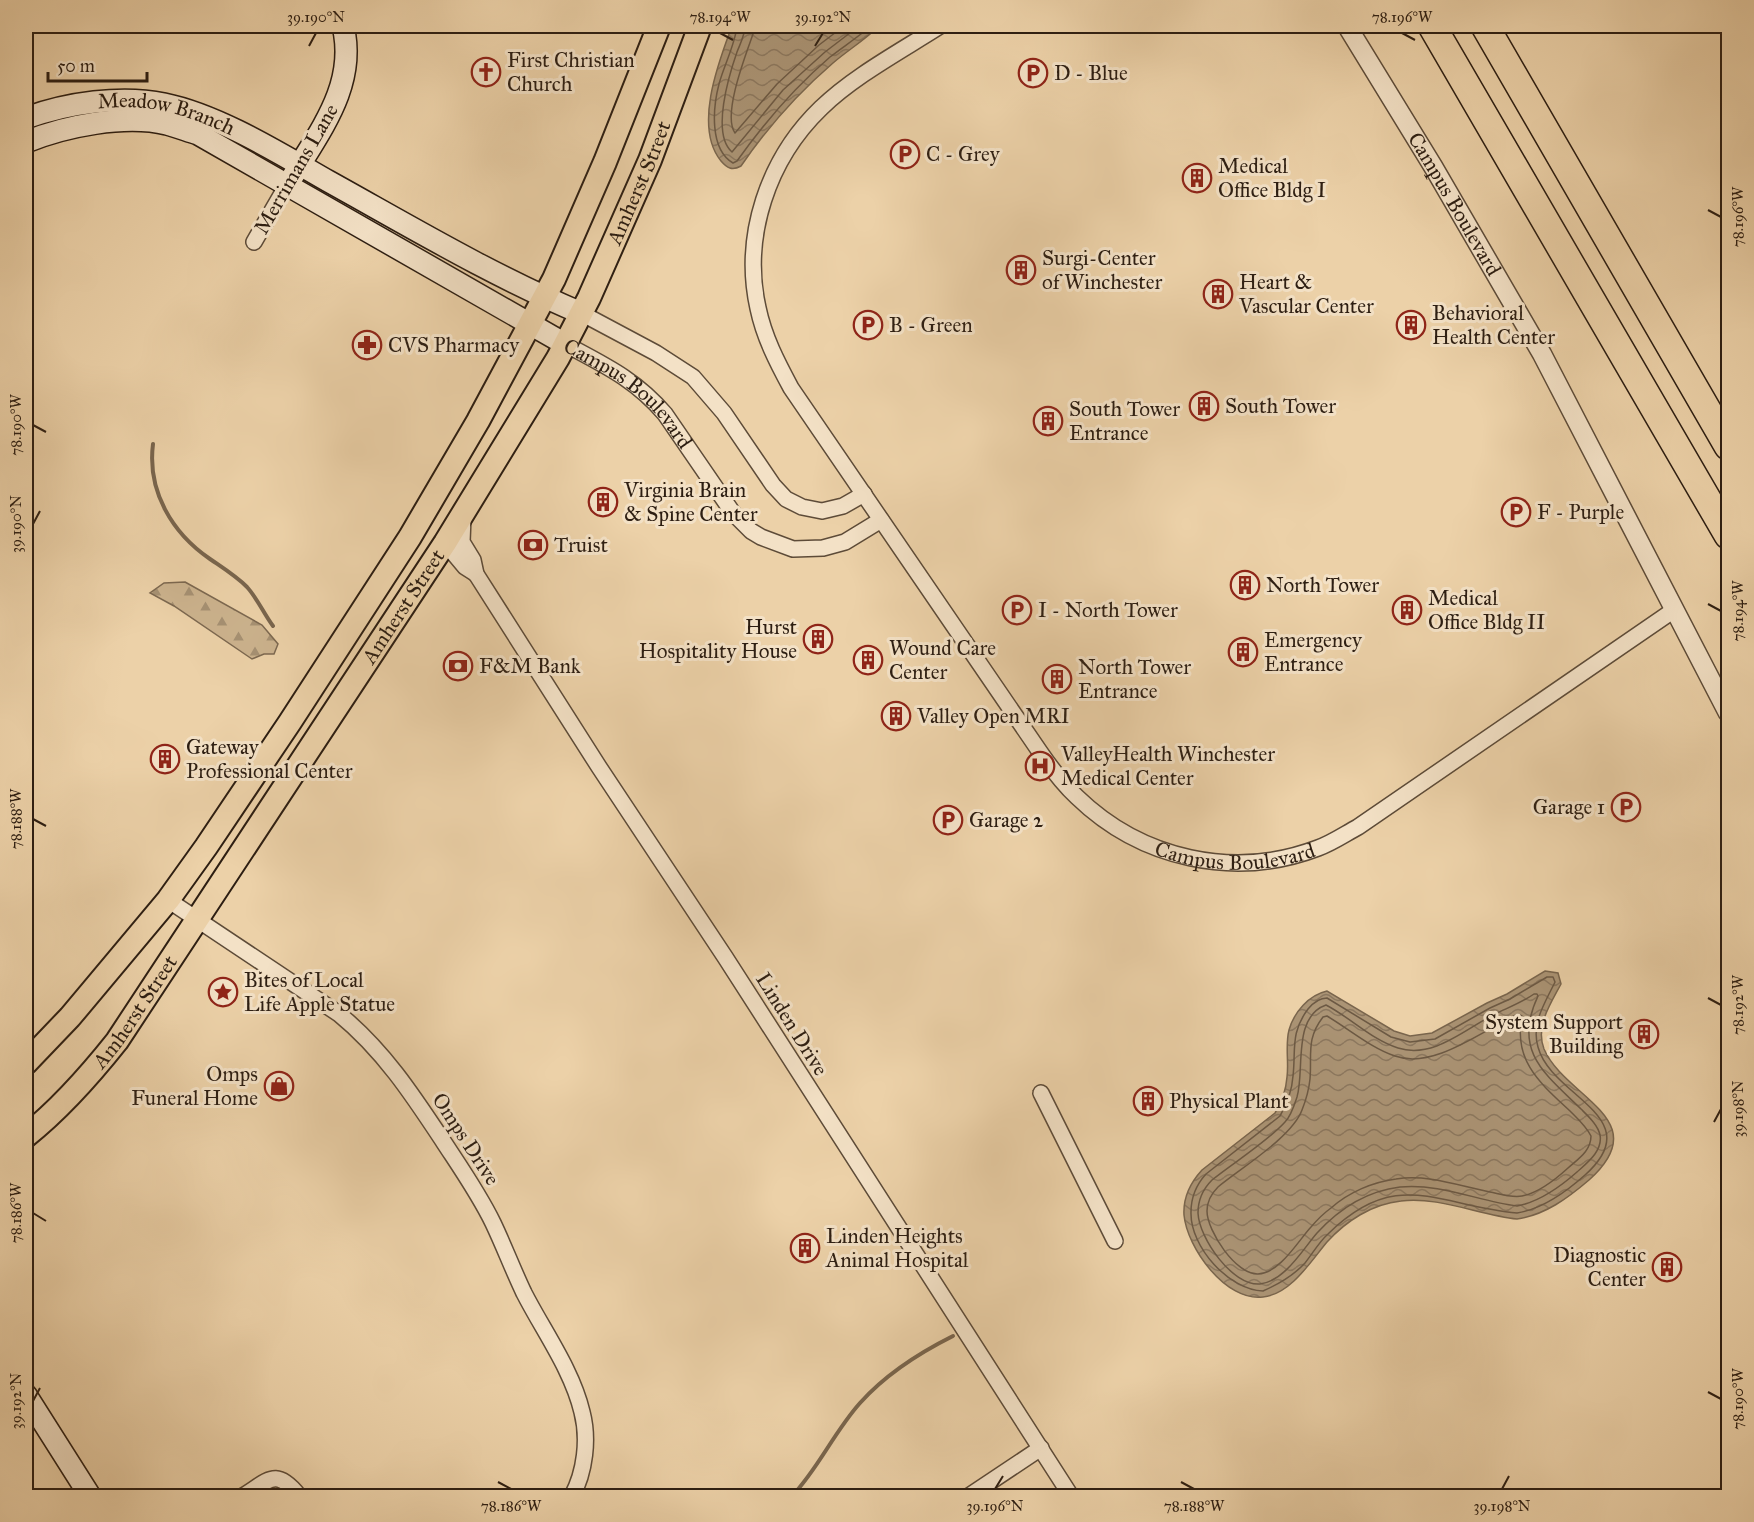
<svg xmlns="http://www.w3.org/2000/svg" width="1754" height="1522" font-family="'IM FELL Great Primer',serif">
  <defs>
    <pattern id="forest-firs" width="22" height="20" patternUnits="userSpaceOnUse" patternTransform="scale(1.5)"><rect width="22" height="20" fill="#ccb38e"/><path d="M5 1l3.5 6h-7zM16 11l3.5 6h-7z" fill="#a69173"/></pattern>
    <pattern id="water-waves" width="16" height="10" patternUnits="userSpaceOnUse" patternTransform="scale(1.5)"><rect width="16" height="10" fill="#ab9475"/><path d="M0 5q4-4 8 0t8 0" fill="none" stroke="#8c785f"/></pattern>
  </defs>
  <rect width="100%" height="100%" fill="#ecd1a8"/>
  <filter id="stains"><feTurbulence type="fractalNoise" baseFrequency=".00333" numOctaves="4"/><feColorMatrix values="0 0 0 0 .2 0 0 0 0 .09 0 0 0 0 .02 0 0 0 .5 -.17"/></filter>
  <radialGradient id="worn" r=".72"><stop offset=".6" stop-color="#630" stop-opacity="0"/><stop offset="1" stop-color="#630" stop-opacity=".3"/></radialGradient>
  <!-- forest -->
  <path fill="url(#forest-firs)" stroke="#7c6850" stroke-width="1.5" d="M185 582 262 625 278 644 274 654H264L252 659 174 606 150 593 164 583Z"/>
  <!-- water -->
  <g fill="url(#water-waves)" stroke="#79654d" stroke-width="1.5">
    <path d="M732 26H879C865 40 848 50 833 63 797 94 767 128 741 166 732 171 727 168 721 161 693 127 719 61 732 26Z"/>
    <path d="M1545 971 1558 973 1561 984C1551 1003 1535 1026 1544 1049 1565 1098 1657 1119 1589 1180 1568 1198 1545 1215 1517 1219 1480 1215 1437 1196 1401 1201 1372 1204 1346 1221 1327 1242 1311 1261 1291 1294 1263 1297 1226 1302 1187 1248 1184 1215 1183 1198 1191 1182 1202 1170L1275 1113C1282 1102 1286 1090 1287 1077 1289 1062 1285 1045 1289 1030 1294 1012 1309 995 1327 991L1394 1031 1410 1036 1432 1033 1487 1003 1507 994Z"/>
  </g>
  <g fill="none" stroke-linecap="round" stroke-linejoin="round">
    <!-- shore -->
    <g stroke="#6c5944" stroke-width="1.5">
      <path d="M737 26C735 45 724 65 719 84 713 107 709 149 733 163L737 161C764 123 794 88 830 57 843 47 858 37 871 26"/>
      <path d="M745 26C745 35 740 44 737 52 729 75 711 134 732 152L783 90 825 52 859 26"/>
      <path d="M754 26 753 34C746 54 722 115 735 133L777 84 819 45 844 26"/>
      <path d="M1547 977H1553L1555 982C1545 1003 1531 1023 1538 1047 1551 1097 1650 1117 1585 1175 1566 1192 1543 1209 1517 1213 1438 1206 1397 1166 1328 1234 1319 1242 1313 1253 1305 1263 1294 1275 1279 1284 1263 1291 1229 1290 1190 1247 1191 1212 1191 1197 1196 1185 1206 1174L1280 1116C1287 1104 1292 1091 1293 1076 1296 1050 1290 1033 1308 1009 1313 1003 1319 998 1327 998L1391 1037 1410 1042 1435 1039 1490 1008 1510 999Z"/>
      <path d="M1534 994H1537L1538 996C1512 1051 1545 1074 1581 1109 1588 1116 1598 1125 1600 1135 1603 1151 1587 1163 1577 1172 1560 1187 1539 1202 1517 1206 1478 1201 1440 1183 1400 1187 1367 1191 1339 1209 1317 1233 1303 1249 1285 1281 1260 1284 1232 1286 1199 1238 1198 1213 1198 1200 1203 1189 1212 1180 1233 1163 1267 1142 1285 1122 1291 1116 1294 1106 1297 1097 1305 1070 1292 1017 1326 1005 1351 1018 1372 1040 1398 1048 1433 1059 1464 1030 1493 1015 1507 1008 1521 1003 1534 994Z"/>
      <path d="M1518 1014 1522 1016C1513 1061 1540 1083 1570 1111 1577 1118 1586 1126 1591 1136 1591 1151 1578 1159 1568 1168 1556 1179 1538 1193 1522 1196 1512 1198 1500 1194 1490 1192 1459 1186 1428 1174 1396 1179 1373 1182 1349 1192 1331 1208 1324 1213 1317 1220 1311 1227 1298 1241 1280 1273 1258 1274 1236 1275 1207 1231 1207 1211 1207 1201 1211 1194 1218 1187 1241 1168 1292 1137 1302 1110 1306 1100 1309 1089 1310 1079 1312 1054 1306 1039 1323 1017L1327 1016C1349 1029 1371 1048 1395 1056 1434 1070 1483 1030 1518 1014Z"/>
    </g>
    <!-- stream -->
    <g stroke="#79654d" stroke-width="4">
      <path d="M153 444C147 491 172 533 210 559 223 568 236 576 247 587 257 598 264 614 273 626"/>
      <path d="M792 1496C818 1469 834 1432 860 1403 885 1375 919 1353 953 1336"/>
    </g>
    <!-- minor casing -->
    <g stroke="#5d4b38" stroke-width="18">
      <g id="minor">
        <path id="s1" d="M940 26C901 51 854 76 821 108 768 159 742 236 758 308 764 337 777 362 791 388L1040 752C1051 768 1063 784 1077 797 1141 859 1234 880 1318 848 1332 843 1345 834 1358 827L1674 610"/>
        <path d="M254 242 287 185"/>
        <path d="M581 313 656 353 693 377 724 413 773 485 786 499 802 507 822 511 843 506 864 494"/>
        <path id="s2" d="M565 344C604 365 635 379 665 414L733 513 751 531 761 537 793 549 823 548 845 542 881 520"/>
        <path d="M463 517 462 542 473 560 476 574 599 767 725 957 1071 1496"/>
        <path d="M445 543 465 567 476 574"/>
        <path d="M168 900 339 1014C383 1050 412 1094 443 1141 460 1167 479 1194 493 1223 504 1246 513 1270 524 1293 544 1332 572 1370 582 1412 589 1439 585 1472 572 1496"/>
        <path d="M1041 1093 1115 1241"/>
        <path d="M243 1496C269 1480 276 1467 299 1496"/>
        <path d="M969 1496 1041 1448"/>
      </g>
    </g>
    <!-- tertiary casing -->
    <g stroke="#5d4b38" stroke-width="21">
      <g id="tertiary">
        <path id="s3" d="M1347 26 1434 168 1542 354 1728 713"/>
      </g>
    </g>
    <!-- secondary casing -->
    <g stroke="#2d1e12" stroke-width="24">
      <g id="secondary">
        <path id="s4" d="M26 118C67 103 121 95 164 104 218 115 279 153 328 181 411 227 493 276 581 313"/>
        <path d="M26 142C65 126 125 114 167 124 178 127 188 131 198 134L565 344"/>
        <path d="M293 176C321 129 357 84 343 26"/>
        <path d="M26 1395 90 1496"/>
      </g>
    </g>
    <!-- primary casing -->
    <g stroke="#2d1e12" stroke-width="26">
      <g id="primary">
        <path d="M26 1063 70 1017 168 900 206 847 290 722 410 537 478 421 554 279 605 162 659 26"/>
        <path id="s5" d="M26 1136C60 1109 90 1075 117 1041L445 543 558 358 589 298 650 160 700 26"/>
      </g>
    </g>
    <!-- motorway casing -->
    <g stroke="#2d1e12" stroke-width="30">
      <g id="motorway">
        <path d="M1432 26 1728 535"/>
        <path d="M1485 26 1728 446"/>
      </g>
    </g>
    <!-- minor -->
    <use href="#minor" stroke="#f3e1c6" stroke-width="15"/>
    <!-- tertiary -->
    <use href="#tertiary" stroke="#f3e1c6" stroke-width="18"/>
    <!-- secondary -->
    <use href="#secondary" stroke="#f3e1c6" stroke-width="21"/>
    <!-- primary -->
    <use href="#primary" stroke="#ecd1a8" stroke-width="22"/>
    <!-- motorway -->
    <use href="#motorway" stroke="#ecd1a8" stroke-width="27"/>
  </g>
  <!-- ticks -->
  <path fill="none" stroke="#2d1e12" stroke-width="2" d="M720 33 733 40M1402 33 1415 40M309 46 316 33M815 46 823 33M1708 210 1721 217M33 425 46 432M33 524 40 511M1708 604 1721 611M33 819 46 826M1708 998 1721 1005M1714 1122 1721 1109M33 1213 46 1221M1708 1392 1721 1399M33 1401 40 1388M498 1482 511 1489M1181 1482 1194 1489M995 1489 1003 1476M1502 1489 1509 1476"/>
  <!-- icons -->
  <defs>
    <g id="church-ring" transform="scale(1.5)"><circle r="9.5" fill="#f3e1c6" stroke="#8f2418" stroke-width="1.5"/><path d="M-1.2-6h2.4v3.5h3.3v2.4h-3.3V6h-2.4V-.1h-3.3v-2.4h3.3Z" fill="#8f2418"/></g>
    <g id="parking-ring" transform="scale(1.5)"><circle r="9.5" fill="#f3e1c6" stroke="#8f2418" stroke-width="1.5"/><path d="M-3.5-5.5H1a3.5 3.5 0 0 1 0 7H-1V5.5H-3.5ZM-1-3.4V-.6H.8a1.4 1.4 0 0 0 0-2.8Z" fill="#8f2418"/></g>
    <g id="building-ring" transform="scale(1.5)"><circle r="9.5" fill="#f3e1c6" stroke="#8f2418" stroke-width="1.5"/><path d="M-4-6H4V6H1V3H-1V6H-4ZM-2.5-4.3h1.7v1.8h-1.7ZM.8-4.3h1.7v1.8H.8ZM-2.5-1h1.7V.8h-1.7ZM.8-1h1.7V.8H.8Z" fill="#8f2418"/></g>
    <g id="pharmacy-ring" transform="scale(1.5)"><circle r="9.5" fill="#f3e1c6" stroke="#8f2418" stroke-width="1.5"/><path d="M-2-6h4v4h4v4h-4v4h-4v-4h-4v-4h4Z" fill="#8f2418"/></g>
    <g id="bank-ring" transform="scale(1.5)"><circle r="9.5" fill="#f3e1c6" stroke="#8f2418" stroke-width="1.5"/><path d="M-6-4H6V4H-6ZM0-2.3a2.3 2.3 0 1 0 0 4.6a2.3 2.3 0 1 0 0-4.6Z" fill="#8f2418"/></g>
    <g id="hospital-ring" transform="scale(1.5)"><circle r="9.5" fill="#f3e1c6" stroke="#8f2418" stroke-width="1.5"/><path d="M-5-5h3v3.5h4V-5h3V5h-3V1.5h-4V5h-3Z" fill="#8f2418"/></g>
    <g id="sight-ring" transform="scale(1.5)"><circle r="9.5" fill="#f3e1c6" stroke="#8f2418" stroke-width="1.5"/><path d="M0-6L1.8-2.2L6-1.7L2.9 1.2L3.7 5.4L0 3.3L-3.7 5.4L-2.9 1.2L-6-1.7L-1.8-2.2Z" fill="#8f2418"/></g>
    <g id="shop-ring" transform="scale(1.5)"><circle r="9.5" fill="#f3e1c6" stroke="#8f2418" stroke-width="1.5"/><path d="M-5-2.5h2.3a2.7 3.5 0 0 1 5.4 0H5L5.5 6h-11ZM-1.5-2.5h3a1.5 2.3 0 0 0-3 0Z" fill="#8f2418"/></g>
  </defs>
  <g fill-rule="evenodd">
    <use href="#church-ring" x="486" y="72"/>
    <use href="#parking-ring" x="1033" y="73"/>
    <use href="#parking-ring" x="905" y="154"/>
    <use href="#building-ring" x="1197" y="178"/>
    <use href="#building-ring" x="1021" y="270"/>
    <use href="#building-ring" x="1218" y="294"/>
    <use href="#parking-ring" x="868" y="325"/>
    <use href="#building-ring" x="1411" y="325"/>
    <use href="#pharmacy-ring" x="367" y="345"/>
    <use href="#building-ring" x="1204" y="406"/>
    <use href="#building-ring" x="1048" y="421"/>
    <use href="#building-ring" x="603" y="502"/>
    <use href="#parking-ring" x="1516" y="512"/>
    <use href="#bank-ring" x="533" y="545"/>
    <use href="#building-ring" x="1245" y="585"/>
    <use href="#parking-ring" x="1017" y="610"/>
    <use href="#building-ring" x="1407" y="610"/>
    <use href="#building-ring" x="818" y="639"/>
    <use href="#building-ring" x="1243" y="652"/>
    <use href="#building-ring" x="868" y="660"/>
    <use href="#bank-ring" x="458" y="666"/>
    <use href="#building-ring" x="1057" y="679"/>
    <use href="#building-ring" x="896" y="716"/>
    <use href="#building-ring" x="165" y="759"/>
    <use href="#hospital-ring" x="1040" y="766"/>
    <use href="#parking-ring" x="1626" y="807"/>
    <use href="#parking-ring" x="948" y="820"/>
    <use href="#sight-ring" x="223" y="992"/>
    <use href="#building-ring" x="1644" y="1034"/>
    <use href="#shop-ring" x="279" y="1086"/>
    <use href="#building-ring" x="1148" y="1101"/>
    <use href="#building-ring" x="805" y="1248"/>
    <use href="#building-ring" x="1667" y="1267"/>
  </g>
  <g text-anchor="middle" dominant-baseline="central" stroke-width="6" stroke-linejoin="round" paint-order="stroke">
    <!-- poi labels -->
    <g font-size="21" fill="#2d1e12" stroke="#f3e1c6" text-anchor="start">
      <text x="507" y="60">First Christian<tspan x="507" dy="24">Church</tspan></text>
      <text x="1054" y="73">D - Blue</text>
      <text x="926" y="154">C - Grey</text>
      <text x="1218" y="166">Medical<tspan x="1218" dy="24">Office Bldg I</tspan></text>
      <text x="1042" y="258">Surgi-Center<tspan x="1042" dy="24">of Winchester</tspan></text>
      <text x="1239" y="282">Heart &amp;<tspan x="1239" dy="24">Vascular Center</tspan></text>
      <text x="1432" y="313">Behavioral<tspan x="1432" dy="24">Health Center</tspan></text>
      <text x="889" y="325">B - Green</text>
      <text x="388" y="345">CVS Pharmacy</text>
      <text x="1225" y="406">South Tower</text>
      <text x="1069" y="409">South Tower<tspan x="1069" dy="24">Entrance</tspan></text>
      <text x="624" y="490">Virginia Brain<tspan x="624" dy="24">&amp; Spine Center</tspan></text>
      <text x="1537" y="512">F - Purple</text>
      <text x="554" y="545">Truist</text>
      <text x="1266" y="585">North Tower</text>
      <text x="1428" y="598">Medical<tspan x="1428" dy="24">Office Bldg II</tspan></text>
      <text x="1038" y="610">I - North Tower</text>
      <text x="797" y="627" text-anchor="end">Hurst<tspan x="797" dy="24">Hospitality House</tspan></text>
      <text x="1264" y="640">Emergency<tspan x="1264" dy="24">Entrance</tspan></text>
      <text x="889" y="648">Wound Care<tspan x="889" dy="24">Center</tspan></text>
      <text x="479" y="666">F&amp;M Bank</text>
      <text x="1078" y="667">North Tower<tspan x="1078" dy="24">Entrance</tspan></text>
      <text x="917" y="716">Valley Open MRI</text>
      <text x="186" y="747">Gateway<tspan x="186" dy="24">Professional Center</tspan></text>
      <text x="1061" y="754">ValleyHealth Winchester<tspan x="1061" dy="24">Medical Center</tspan></text>
      <text x="1605" y="807" text-anchor="end">Garage 1</text>
      <text x="969" y="820">Garage 2</text>
      <text x="244" y="980">Bites of Local<tspan x="244" dy="24">Life Apple Statue</tspan></text>
      <text x="1623" y="1022" text-anchor="end">System Support<tspan x="1623" dy="24">Building</tspan></text>
      <text x="258" y="1074" text-anchor="end">Omps<tspan x="258" dy="24">Funeral Home</tspan></text>
      <text x="1169" y="1101">Physical Plant</text>
      <text x="826" y="1236">Linden Heights<tspan x="826" dy="24">Animal Hospital</tspan></text>
      <text x="1646" y="1255" text-anchor="end">Diagnostic<tspan x="1646" dy="24">Center</tspan></text>
    </g>
    <!-- street labels -->
    <g font-size="21" fill="#2d1e12" stroke="#f3e1c6">
      <text stroke="none"><textPath href="#s4" startOffset="144">Meadow Branch</textPath></text>
      <text transform="translate(296 169) rotate(-60)">Merrimans Lane</text>
      <text stroke="none"><textPath href="#s5" startOffset="1138">Amherst Street</textPath></text>
      <text stroke="none"><textPath href="#s3" startOffset="208">Campus Boulevard</textPath></text>
      <text stroke="none"><textPath href="#s2" startOffset="81">Campus Boulevard</textPath></text>
      <text stroke="none"><textPath href="#s5" startOffset="652">Amherst Street</textPath></text>
      <text stroke="none"><textPath href="#s1" startOffset="1125">Campus Boulevard</textPath></text>
      <text stroke="none"><textPath href="#s5" startOffset="166">Amherst Street</textPath></text>
      <text transform="translate(792 1024) rotate(58)">Linden Drive</text>
      <text transform="translate(466 1139) rotate(57)">Omps Drive</text>
    </g>
  </g>
  <!-- margin -->
  <rect width="1754" height="1522" fill="none" stroke="#ecd1a8" stroke-width="66"/>
  <!-- scale -->
  <path d="M48 72v9h99v-9" fill="none" stroke="#2d1e12" stroke-width="3"/>
  <text x="57" y="72" font-size="18" fill="#2d1e12" stroke="#f3e1c6" stroke-width="4.5" paint-order="stroke">50 m</text>
  <rect x="33" y="33" width="1688" height="1456" fill="none" stroke="#2d1e12" stroke-width="2"/>
  <g font-size="15" text-anchor="middle" fill="#2d1e12">
    <text x="316" y="22">39.190°N</text>
    <text x="720" y="22">78.194°W</text>
    <text x="823" y="22">39.192°N</text>
    <text x="1402" y="22">78.196°W</text>
    <text transform="translate(1738 217) rotate(-90)" y="5">78.196°W</text>
    <text transform="translate(16 425) rotate(-90)" y="5">78.190°W</text>
    <text transform="translate(16 524) rotate(-90)" y="5">39.190°N</text>
    <text transform="translate(1738 611) rotate(-90)" y="5">78.194°W</text>
    <text transform="translate(16 819) rotate(-90)" y="5">78.188°W</text>
    <text transform="translate(1738 1005) rotate(-90)" y="5">78.192°W</text>
    <text transform="translate(1738 1109) rotate(-90)" y="5">39.198°N</text>
    <text transform="translate(16 1213) rotate(-90)" y="5">78.186°W</text>
    <text transform="translate(1738 1399) rotate(-90)" y="5">78.190°W</text>
    <text transform="translate(16 1401) rotate(-90)" y="5">39.192°N</text>
    <text x="511" y="1511">78.186°W</text>
    <text x="995" y="1511">39.196°N</text>
    <text x="1194" y="1511">78.188°W</text>
    <text x="1502" y="1511">39.198°N</text>
  </g>
  <rect width="100%" height="100%" filter="url(#stains)"/>
  <rect width="100%" height="100%" fill="url(#worn)"/>
</svg>
